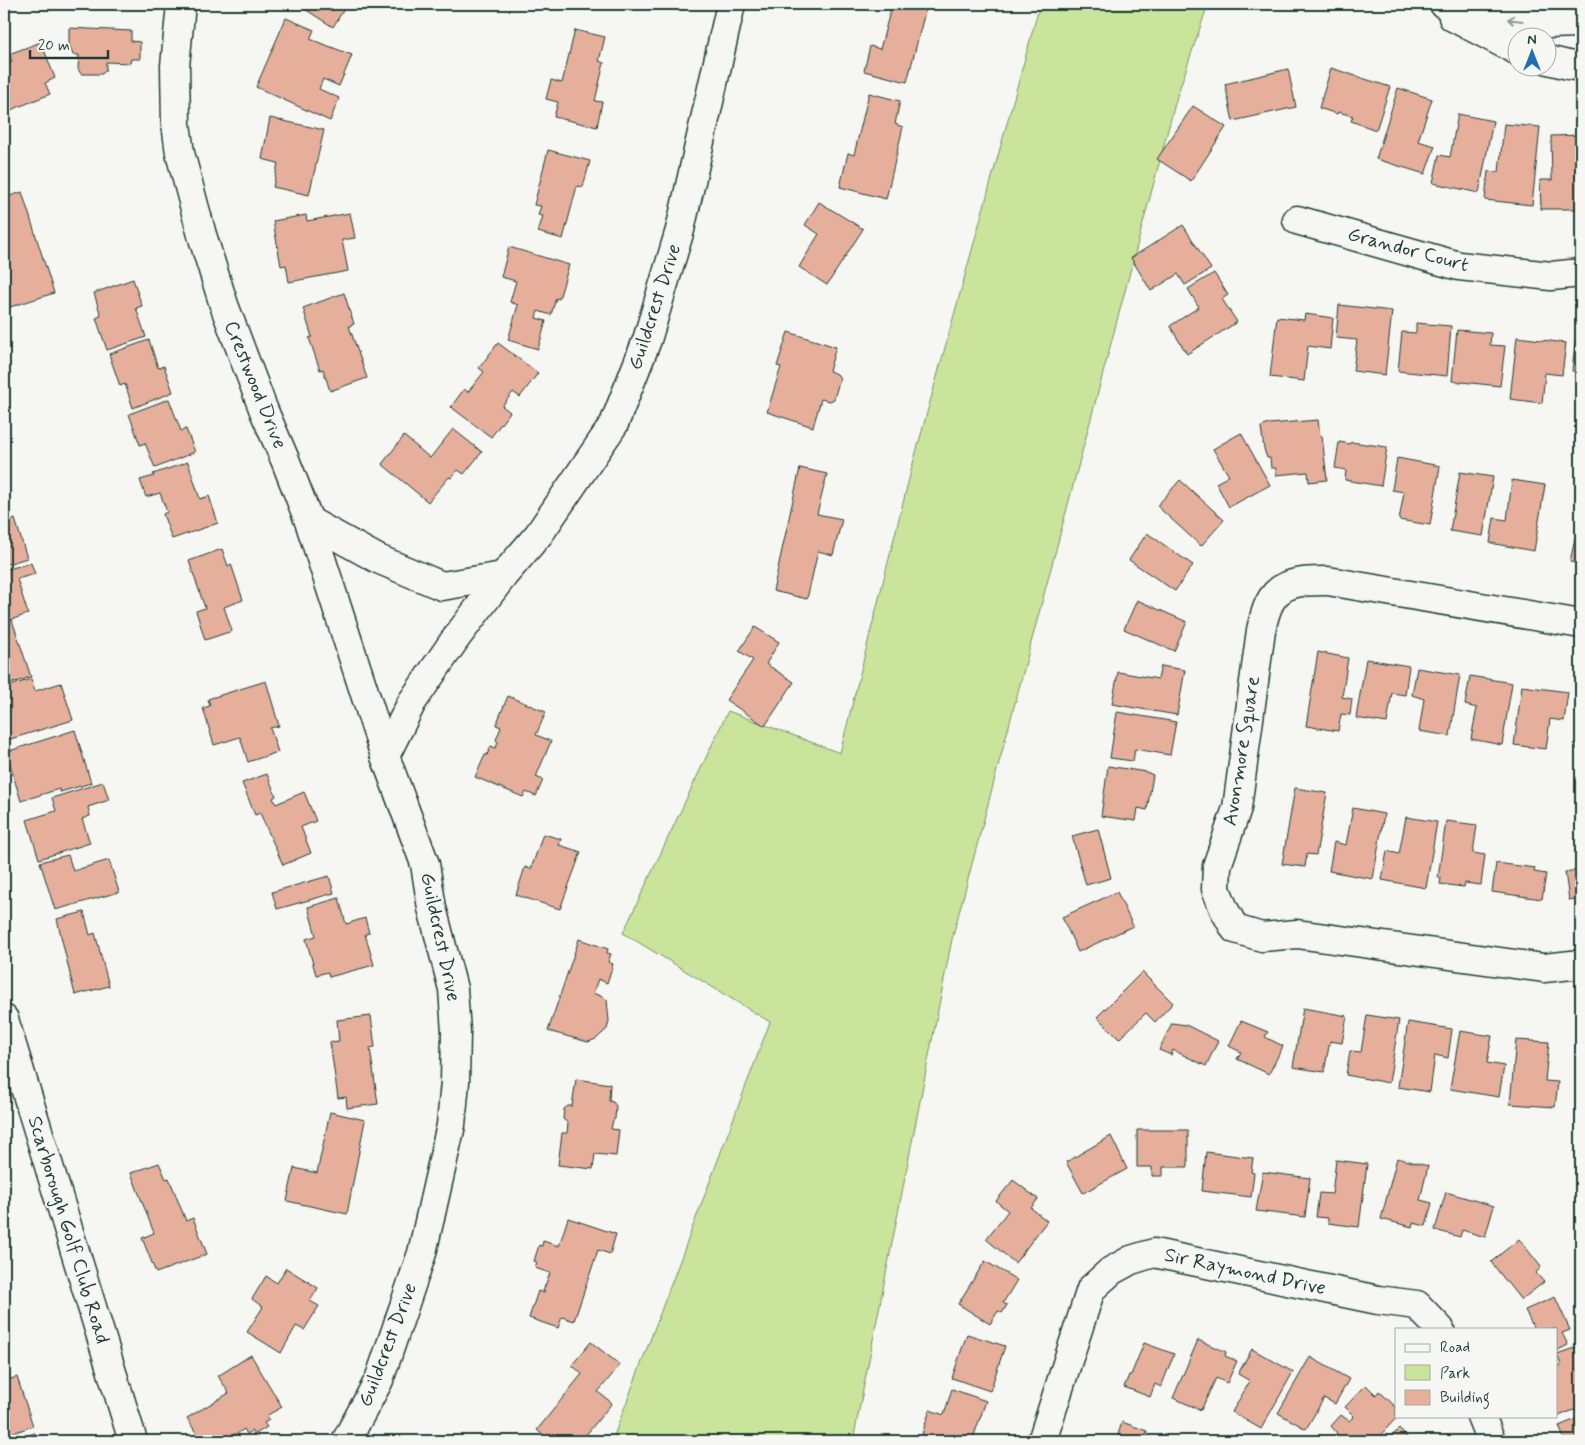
<svg xmlns="http://www.w3.org/2000/svg" width="1585" height="1445" font-family="Mynerve,sans-serif">
  <rect width="100%" height="100%" fill="#f6f6f2"/>
  <filter id="ink" filterUnits="userSpaceOnUse"><feTurbulence type="fractalNoise" baseFrequency=".02" numOctaves="2"/><feDisplacementMap in="SourceGraphic" scale="10" xChannelSelector="R" yChannelSelector="G"/><feConvolveMatrix kernelMatrix="1 2 1 2 8 2 1 2 1" color-interpolation-filters="sRGB"/></filter>
  <g filter="url(#ink)">
    <!-- green -->
    <path fill="#cae59b" stroke="#749168" d="M1040 4H1208L1177 96 952 939 853 1441H612L770 1022 623 933 728 711 840 753 912 467Z"/>
    <!-- building -->
    <g fill="#e5af9b" stroke="#1f3d34">
      <path d="M94 4H135L134 7Z"/>
      <path d="M297 4H347L333 27Z"/>
      <path d="M882 4H927L907 82 864 71 870 46 880 49 891 8 882 6Z"/>
      <path d="M286 18 314 30 310 39 352 55 339 86 323 79 319 89 339 98 330 121 256 87Z"/>
      <path d="M69 28 131 31V41L140 42V59H131L130 63 106 62V70L102 74H81L78 69 79 55H73L69 44Z"/>
      <path d="M575 30 605 37 599 61 604 63 595 101 602 102 597 127 554 117 558 102 546 99 551 80 562 83Z"/>
      <path d="M41 42 55 78 45 83 50 94 6 112 4 107V65L12 62 9 54Z"/>
      <path d="M1331 68 1390 87 1376 130 1351 121 1353 116 1338 112 1337 114 1319 108Z"/>
      <path d="M1288 69 1296 107 1233 121 1225 84Z"/>
      <path d="M1398 88 1432 99 1418 141 1435 146 1425 174 1376 159Z"/>
      <path d="M869 93 900 101 895 124 903 127 886 199 840 187 848 153 854 155Z"/>
      <path d="M1193 106 1226 127 1191 181 1157 159Z"/>
      <path d="M1458 114 1493 121 1479 193 1433 183 1439 155 1450 157Z"/>
      <path d="M270 118 324 130 309 195 273 187 278 163 262 159Z"/>
      <path d="M1504 124 1540 127 1532 205 1485 200 1488 171 1499 172Z"/>
      <path d="M1581 135V209H1541L1540 180H1552L1551 136Z"/>
      <path d="M548 150 590 161 583 187 577 186 563 239 538 232 543 216 538 215 541 206 534 205Z"/>
      <path d="M22 192 54 293 4 309V198Z"/>
      <path d="M819 202 863 229 827 285 799 267 819 234 805 225Z"/>
      <path d="M350 213 355 238 342 240 348 271 289 282 286 265 281 266 273 221 306 215 307 221Z"/>
      <path d="M1183 225 1211 269 1185 285 1178 274 1151 291 1131 258Z"/>
      <path d="M509 247 569 265 559 299 556 298 551 315 538 311 536 318 546 321 538 349 508 340 518 305 510 302 516 281 501 277Z"/>
      <path d="M1214 273 1228 295 1222 299 1237 322 1187 354 1170 326 1199 307 1188 289Z"/>
      <path d="M133 279 142 306 136 308 146 337 107 350 96 318 101 316 94 293Z"/>
      <path d="M344 293 354 324 349 326 367 378 330 391 323 369 320 370 309 338 312 337 303 308Z"/>
      <path d="M1339 305 1392 311 1385 375 1353 371 1357 340 1336 338Z"/>
      <path d="M1305 314 1333 318 1330 349 1308 346 1304 381 1270 377 1277 317 1304 320Z"/>
      <path d="M1416 323 1451 326 1447 376 1398 371 1402 332 1416 333Z"/>
      <path d="M1457 330 1491 333 1490 345 1505 346 1500 386 1452 381Z"/>
      <path d="M788 332 836 347 829 371 837 374 840 378 834 399 830 401 821 399 813 427 767 412 781 367 777 366Z"/>
      <path d="M1576 334H1581V372L1572 371Z"/>
      <path d="M1517 337 1566 343 1562 375 1545 373 1542 403 1510 399Z"/>
      <path d="M149 340 158 368 164 366 173 392 133 408 125 384 120 386 109 354Z"/>
      <path d="M498 343 538 373 520 397 513 392 502 406 510 412 491 437 451 407 464 389 468 392 484 372 479 368Z"/>
      <path d="M169 399 181 431 186 429 195 452 155 468 145 443 140 445 129 414Z"/>
      <path d="M1318 420 1320 436H1322L1327 480 1309 482 1308 472 1276 475V468H1271L1270 458H1267L1264 449 1261 427 1269 424Z"/>
      <path d="M453 429 482 452 464 474 458 470 451 478 449 477 428 502 382 464 404 436 430 458Z"/>
      <path d="M1241 433 1270 485 1229 507 1216 483 1229 476 1213 449Z"/>
      <path d="M1339 442 1350 444 1351 442 1387 447 1381 486 1345 480 1346 470 1335 468Z"/>
      <path d="M1397 458 1440 466 1430 525 1399 520 1404 492 1392 490Z"/>
      <path d="M188 462 200 499 209 496 218 523 172 539 163 514 167 512 160 493 146 497 140 480 154 476 153 474Z"/>
      <path d="M800 468 827 474 817 514 842 519 833 555 818 551 807 599 773 591Z"/>
      <path d="M1460 472 1493 477 1483 536 1450 531Z"/>
      <path d="M1180 480 1224 520 1201 546 1157 506Z"/>
      <path d="M1512 480 1545 485 1534 551 1490 543 1494 518 1507 520Z"/>
      <path d="M15 519 27 558 4 565V522Z"/>
      <path d="M1147 533 1193 565 1175 591 1129 560Z"/>
      <path d="M1575 538 1581 539V564L1570 562Z"/>
      <path d="M222 549 228 566 231 564 243 600 224 607 232 631 205 640 196 611 205 608 189 561Z"/>
      <path d="M31 563 35 574 17 579 28 614 4 622V570Z"/>
      <path d="M1137 600 1187 622 1174 651 1124 629Z"/>
      <path d="M12 620 31 677 4 686V623Z"/>
      <path d="M755 627 779 642 766 664 794 682 765 726 726 700 753 660 739 651Z"/>
      <path d="M1318 652 1348 658 1342 697 1352 699 1350 715 1341 714 1338 731 1306 726Z"/>
      <path d="M1366 659 1409 666 1405 695 1392 693 1387 723 1356 718Z"/>
      <path d="M1161 666 1185 670 1177 715 1112 704 1118 672 1158 679Z"/>
      <path d="M1417 668 1460 675 1450 736 1419 731 1424 699 1412 695Z"/>
      <path d="M1470 676 1512 683 1502 745 1471 739 1477 708 1465 705Z"/>
      <path d="M31 679 35 691 61 683 73 720 4 741V688Z"/>
      <path d="M266 681 279 726 270 728 278 752 248 762 240 737 214 745 203 708 210 706 208 699Z"/>
      <path d="M1522 686 1568 692 1564 721 1550 719 1546 749 1514 745Z"/>
      <path d="M508 696 546 712 536 735 551 741 536 777 543 780 536 796 526 792 523 797 475 777 485 755H487L491 746 496 748 498 742 496 740 501 727 496 725Z"/>
      <path d="M1117 712 1176 722 1170 755 1135 749 1133 761 1110 758Z"/>
      <path d="M1581 712V750L1576 749Z"/>
      <path d="M75 730 91 783 60 792 59 789 21 801 6 752Z"/>
      <path d="M1108 766 1146 772 1153 775 1147 810 1138 808 1136 821 1101 816Z"/>
      <path d="M267 774 276 796 273 798 276 804 304 792 316 821 301 827 311 853 283 865 260 813 255 815 242 783Z"/>
      <path d="M103 782 109 800 88 807 90 816 82 819 90 843 39 859 27 820 56 811 52 798Z"/>
      <path d="M1295 788 1327 793 1316 855 1307 854 1305 867 1282 864Z"/>
      <path d="M1353 808 1384 814 1373 879 1329 871 1334 842 1346 845Z"/>
      <path d="M1406 817 1437 822 1426 888 1382 880 1387 851 1399 854Z"/>
      <path d="M1446 821 1477 825 1473 853 1485 855 1481 885 1465 883 1464 887 1440 884 1441 878H1438Z"/>
      <path d="M1098 829 1111 878 1086 885 1072 836Z"/>
      <path d="M543 834 561 839 559 845 581 852 560 909 516 895 525 867 531 869Z"/>
      <path d="M68 855 73 871 109 860 119 892 55 910 40 862Z"/>
      <path d="M1581 857V898L1569 900 1565 872 1577 870 1575 858Z"/>
      <path d="M1496 863 1535 868 1534 872 1546 874 1542 899 1492 892Z"/>
      <path d="M329 876 334 893 277 909 272 892Z"/>
      <path d="M1117 892 1133 926 1078 952 1062 917Z"/>
      <path d="M339 898 346 924 365 918 369 933 365 934 374 965 329 977 328 972 316 975 306 939 316 936 308 907Z"/>
      <path d="M84 912 90 935 95 933 109 986 75 995 57 919Z"/>
      <path d="M579 939 608 949 607 953 611 954 608 962 613 964 607 983 598 979 593 993 603 997 607 1000 609 1021 607 1029 596 1039 588 1042 548 1031Z"/>
      <path d="M1142 972 1173 1003 1155 1022 1146 1013 1119 1039 1097 1017Z"/>
      <path d="M1303 1008 1347 1016 1342 1043 1330 1041 1324 1072 1293 1067Z"/>
      <path d="M1367 1015 1399 1020 1389 1083 1346 1075 1350 1051 1361 1052Z"/>
      <path d="M371 1016 375 1047 370 1048 378 1104 347 1108 346 1097 338 1098 330 1042 339 1041 337 1020Z"/>
      <path d="M1241 1021 1268 1032 1265 1037 1283 1046 1269 1074 1237 1059 1241 1052 1229 1046Z"/>
      <path d="M1408 1022 1452 1029 1448 1058 1435 1055 1430 1092 1398 1087Z"/>
      <path d="M1172 1023 1186 1025 1218 1041 1206 1066 1173 1050 1171 1055 1159 1050Z"/>
      <path d="M1460 1031 1492 1036 1487 1063 1504 1066 1499 1097 1450 1089Z"/>
      <path d="M1516 1040 1549 1042 1545 1081 1558 1082 1555 1107 1510 1104Z"/>
      <path d="M576 1079 610 1084 609 1101 613 1102 616 1106 615 1119 613 1120 611 1129 619 1130 616 1156 595 1154 593 1169 558 1165 562 1133H567L568 1123 563 1119 564 1109 568 1106H572Z"/>
      <path d="M330 1112 365 1120 347 1214 287 1201 294 1168 317 1173Z"/>
      <path d="M1137 1130H1188V1167H1163V1176H1152V1167H1137Z"/>
      <path d="M1111 1136 1127 1169 1083 1193 1066 1162Z"/>
      <path d="M1206 1152 1253 1158 1251 1172 1254 1173 1251 1197 1202 1191Z"/>
      <path d="M1397 1158 1428 1166 1420 1200 1432 1203 1426 1226 1413 1223 1412 1227 1381 1219Z"/>
      <path d="M1336 1160 1367 1164 1359 1227 1328 1223V1218L1316 1217 1319 1193 1332 1194Z"/>
      <path d="M159 1163 166 1179 169 1178 186 1221 193 1218 207 1254 156 1273 142 1238 154 1233 131 1173Z"/>
      <path d="M1263 1172 1310 1178 1305 1217 1256 1211Z"/>
      <path d="M1013 1180 1038 1199 1031 1208 1047 1221 1015 1263 986 1239 1008 1211 996 1201Z"/>
      <path d="M1446 1192 1494 1206 1485 1237 1462 1230 1460 1237 1435 1230Z"/>
      <path d="M568 1218 616 1234 610 1254 598 1250 574 1321 562 1317 558 1328 529 1318 538 1291 544 1293 545 1292 543 1291 550 1273 535 1268 537 1262 534 1261 539 1245 542 1246 543 1241 559 1246Z"/>
      <path d="M1519 1239 1541 1267 1536 1273 1544 1282 1521 1300 1491 1262Z"/>
      <path d="M985 1261 1017 1280 1003 1303 1007 1305 1002 1313 998 1311 990 1324 958 1304Z"/>
      <path d="M286 1268 318 1288 310 1301 319 1306 304 1330 296 1326 281 1353 247 1332 263 1307 252 1299 266 1276 277 1283Z"/>
      <path d="M1555 1297 1570 1330 1562 1333 1568 1345 1556 1351V1329H1534L1525 1310Z"/>
      <path d="M967 1334 1005 1346 990 1391 952 1378Z"/>
      <path d="M1198 1340 1226 1352 1225 1356 1237 1361 1227 1383 1216 1378 1201 1410 1173 1398Z"/>
      <path d="M591 1342 620 1365 598 1392 612 1403 581 1441H551L537 1430 582 1374 572 1365Z"/>
      <path d="M1144 1343 1174 1354 1161 1387 1155 1384 1150 1397 1124 1387 1129 1375H1131Z"/>
      <path d="M1577 1347 1581 1358V1393L1577 1395 1581 1407 1554 1418V1416H1556V1367L1561 1365 1557 1354Z"/>
      <path d="M1252 1349 1293 1372 1261 1429 1232 1412 1250 1381 1238 1374Z"/>
      <path d="M251 1355 282 1407 266 1416 269 1420 264 1423 267 1427 254 1435 252 1431 247 1434 244 1429 237 1434H234L239 1441H201L187 1418 229 1393 218 1376Z"/>
      <path d="M1310 1357 1349 1379 1335 1404 1324 1398 1306 1429 1278 1413Z"/>
      <path d="M17 1377 33 1426 4 1436V1381Z"/>
      <path d="M1366 1385 1376 1395 1379 1391 1396 1407V1416H1398L1375 1441H1338L1333 1437 1337 1433 1331 1426 1341 1415 1349 1421 1354 1416 1345 1407Z"/>
      <path d="M952 1389 986 1401 972 1441H944L922 1434 930 1410 944 1415Z"/>
      <path d="M1581 1417V1441H1565L1559 1426Z"/>
      <path d="M1122 1422 1147 1431 1144 1441H1116Z"/>
      <path d="M1399 1429 1411 1441H1387Z"/>
      <path d="M35 1433 38 1441H9Z"/>
      <path d="M451 1435 470 1441H449Z"/>
    </g>
    <g fill="none" stroke-linecap="round" stroke-linejoin="round">
      <!-- minor casing -->
      <g stroke="#1f3d34" stroke-width="31">
        <g id="minor">
          <path d="M181 4 175 66 176 124 180 153 202 235 224 305 264 411 286 462 309 521 385 756 425 864 432 908 453 989 456 1032 455 1082 451 1125 422 1253 379 1380 346 1441"/>
          <path d="M1444 4 1499 18 1547 24 1581 23"/>
          <path d="M1453 17 1518 51"/>
          <path d="M1548 60 1568 65 1581 67"/>
          <path d="M1297 220 1459 266 1551 276 1581 273"/>
          <path d="M309 521 378 559 442 586 503 576"/>
          <path d="M1581 624 1328 581C1305 581 1280 580 1269 604 1265 612 1263 622 1261 630L1237 808 1217 866 1216 889 1224 909 1235 929 1262 937 1297 934 1544 968 1581 964"/>
          <path d="M385 756 412 702 456 638 503 576 539 534 614 424 647 340 680 230 731 4"/>
          <path d="M4 1019 133 1441"/>
          <path d="M1481 1416 1491 1441"/>
          <path d="M1042 1441 1091 1289 1111 1271 1131 1260 1154 1253 1378 1300 1417 1305 1440 1329"/>
        </g>
      </g>
      <!-- minor -->
      <use href="#minor" stroke="#f6f6f2" stroke-width="28"/>
    </g>
    <!-- one-way arrows -->
    <defs><path id="oneway-shaft" d="M-6 0H5M1.5-3L5.5 0L1.5 3" fill="none" stroke-width="1.6" stroke-linecap="round" stroke-linejoin="round" transform="scale(1.25)"/></defs>
    <use stroke="#8a9a93" href="#oneway-shaft" transform="translate(1515 20) rotate(-173)"/>
  </g>
  <g text-anchor="middle" dominant-baseline="central" stroke-width="4" stroke-linejoin="round" paint-order="stroke">
    <!-- street labels -->
    <g font-size="20" fill="#1f3d34" stroke="#f6f6f2">
      <text transform="translate(1408 250) rotate(15)">Grandor Court</text>
      <text transform="translate(655 307) rotate(-72)">Guildcrest Drive</text>
      <text transform="translate(255 385) rotate(68)">Crestwood Drive</text>
      <text transform="translate(1242 751) rotate(-81)">Avonmore Square</text>
      <text transform="translate(440 937) rotate(78)">Guildcrest Drive</text>
      <text transform="translate(68 1230) rotate(73)">Scarborough Golf Club Road</text>
      <text transform="translate(1245 1272) rotate(12)">Sir Raymond Drive</text>
      <text transform="translate(388 1345) rotate(-69)">Guildcrest Drive</text>
    </g>
  </g>
  <!-- margin -->
  <rect width="1585" height="1445" fill="none" stroke="#f6f6f2" stroke-width="20"/>
  <rect x="10" y="10" width="1565" height="1425" fill="none" stroke="#1f3d34" stroke-width="2" filter="url(#ink)"/>
  <!-- legend -->
  <rect x="1395" y="1328" width="162" height="90" fill="#f6f6f2" stroke="#a0aca6"/>
  <rect x="1405" y="1344" width="25" height="8" fill="#f6f6f2" stroke="#a0aca6"/>
  <text x="1440" y="1352" font-size="15" fill="#1f3d34">Road</text>
  <rect x="1405" y="1365" width="25" height="15" fill="#cae59b" stroke="#a0aca6"/>
  <text x="1440" y="1378" font-size="15" fill="#1f3d34">Park</text>
  <rect x="1405" y="1390" width="25" height="15" fill="#e5af9b" stroke="#a0aca6"/>
  <text x="1440" y="1402" font-size="15" fill="#1f3d34">Building</text>
  <!-- north arrow -->
  <g transform="translate(1532 52)"><circle r="24" fill="#f6f6f2" stroke="#a0aca6"/>
  <path d="M0-4L9 19L0 12L-9 19Z" fill="#1f6fb2"/>
  <text y="-8" font-size="14" font-weight="bold" text-anchor="middle" fill="#1f3d34">N</text>
  </g>
  <!-- scale -->
  <path d="M30 50v8h78v-8" fill="none" stroke="#1f3d34" stroke-width="2.5"/>
  <text x="38" y="50" font-size="15" fill="#1f3d34" stroke="#f6f6f2" stroke-width="4" paint-order="stroke">20 m</text>
</svg>
